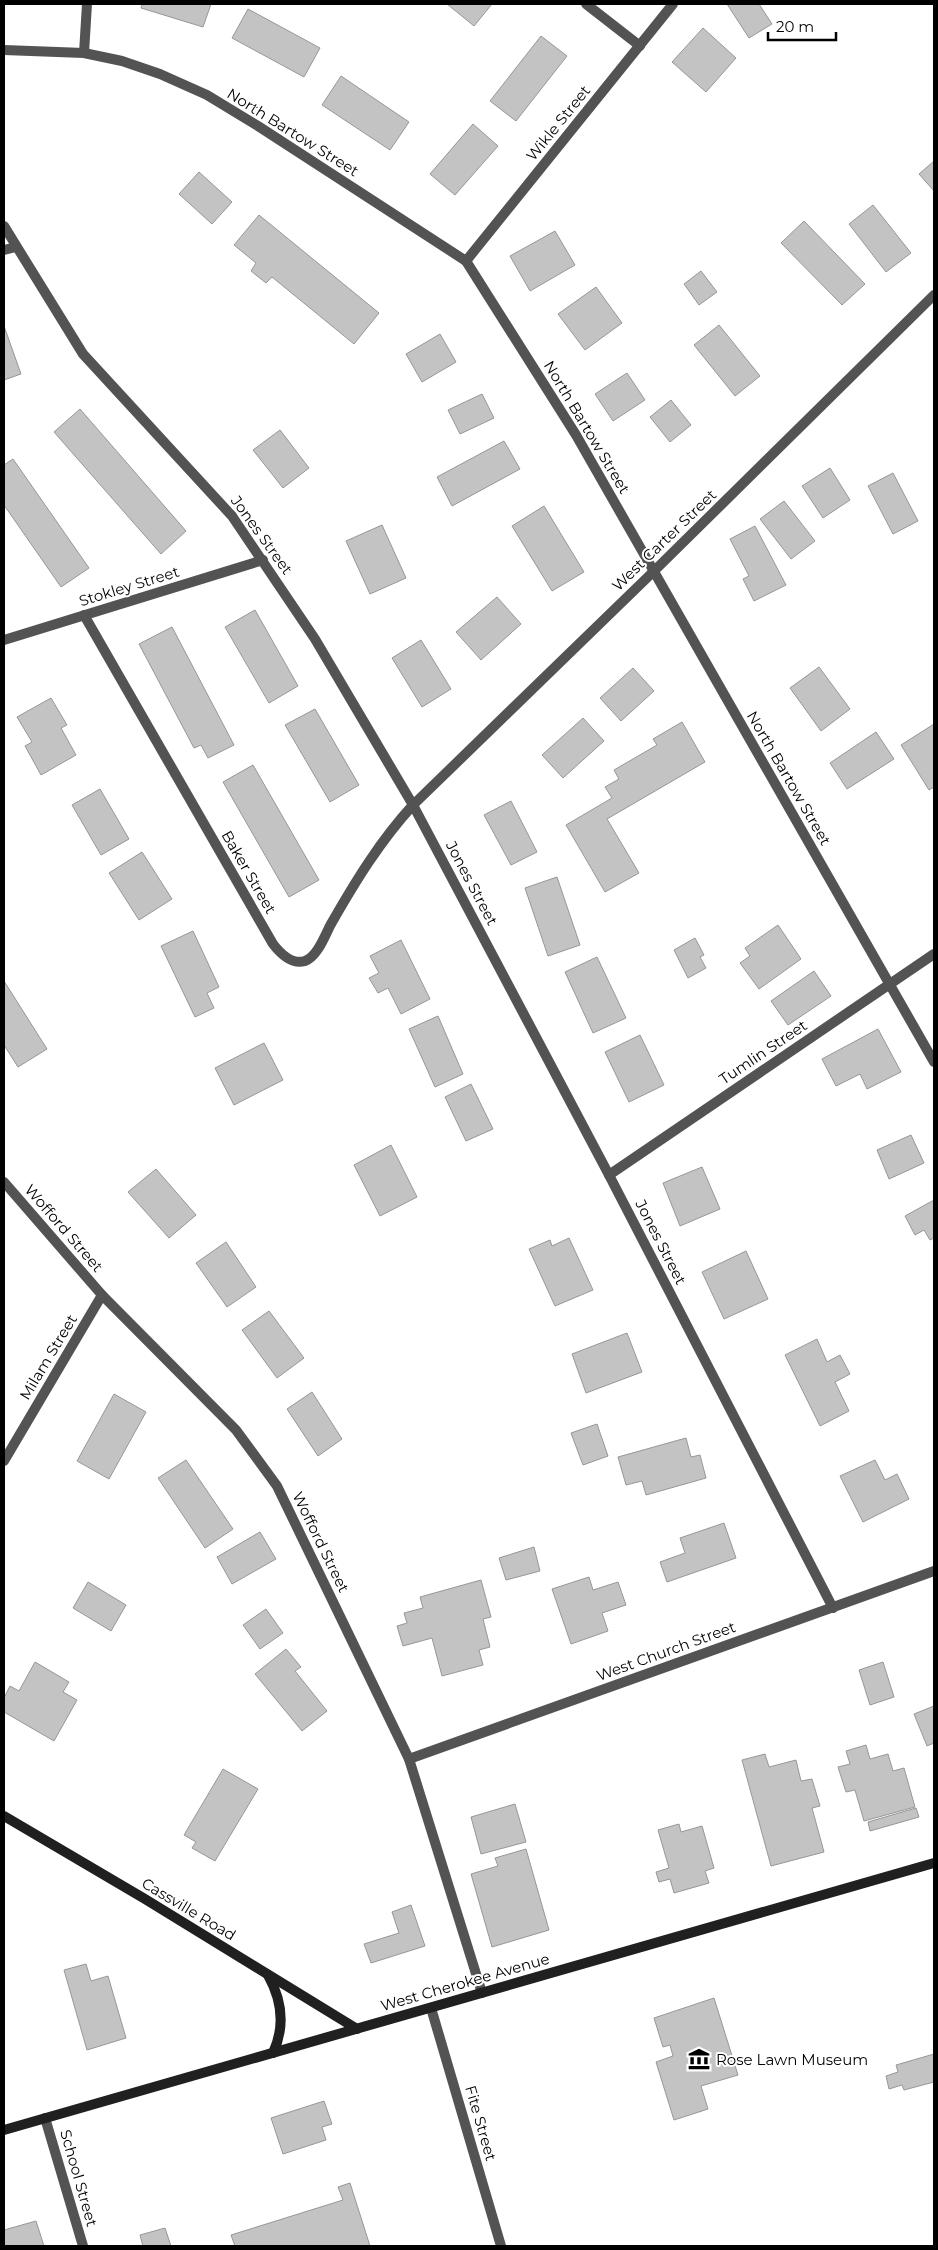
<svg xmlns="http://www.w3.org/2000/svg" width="938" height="2250" font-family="Montserrat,sans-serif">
  <rect width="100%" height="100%" fill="#fff"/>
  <!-- building -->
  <g fill="#c3c3c3" stroke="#979797">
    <path d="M142 4H211L203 27 141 8Z"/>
    <path d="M447 4H492L474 26Z"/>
    <path d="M727 4H759L772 24 749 38Z"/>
    <path d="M248 9 320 48 304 77 232 38Z"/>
    <path d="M703 28 736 58 706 92 672 62Z"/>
    <path d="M541 36 567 56 516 121 490 101Z"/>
    <path d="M341 76 409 122 390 150 322 105Z"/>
    <path d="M473 124 498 146 455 195 430 174Z"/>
    <path d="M934 161V191L919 174Z"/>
    <path d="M199 172 232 202 212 224 179 194Z"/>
    <path d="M873 205 911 253 886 272 849 224Z"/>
    <path d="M259 215 379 313 354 344 272 277 266 283 251 271 256 263 234 245Z"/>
    <path d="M804 221 865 284 842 305 781 243Z"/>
    <path d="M555 231 575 265 530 291 510 256Z"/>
    <path d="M701 271 717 292 699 305 684 284Z"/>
    <path d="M596 287 622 323 585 350 558 314Z"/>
    <path d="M719 325 760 376 735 396 694 345Z"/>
    <path d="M4 326 21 374 4 380Z"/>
    <path d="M440 334 456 362 422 382 406 354Z"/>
    <path d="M627 373 645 400 613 421 595 394Z"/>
    <path d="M482 394 494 418 460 434 448 410Z"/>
    <path d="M671 400 691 425 670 442 650 417Z"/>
    <path d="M80 409 186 531 161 554 54 432Z"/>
    <path d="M280 430 309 468 283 488 253 450Z"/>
    <path d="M504 441 520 469 452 506 437 477Z"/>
    <path d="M13 459 89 568 61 587 4 505V465Z"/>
    <path d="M830 468 850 500 823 518 802 486Z"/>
    <path d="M893 473 918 521 893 534 868 486Z"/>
    <path d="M784 501 815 541 791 559 760 519Z"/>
    <path d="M544 506 584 572 552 591 512 526Z"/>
    <path d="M382 525 406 578 370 594 346 541Z"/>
    <path d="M755 526 786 585 754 601 743 579 749 576 730 539Z"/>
    <path d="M497 597 521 624 481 660 456 632Z"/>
    <path d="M255 610 298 686 269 703 225 627Z"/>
    <path d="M172 627 234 745 208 758 201 745 194 748 139 644Z"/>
    <path d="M421 640 451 689 422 707 392 658Z"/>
    <path d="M819 667 850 709 821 731 790 688Z"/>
    <path d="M633 668 654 691 621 721 600 698Z"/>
    <path d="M51 698 67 725 61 728 76 755 41 775 25 746 32 742 17 717Z"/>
    <path d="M315 709 359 785 330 802 285 725Z"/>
    <path d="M583 718 604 741 563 778 542 755Z"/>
    <path d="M682 722 705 762 607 819 639 873 605 892 566 825 612 798 605 787 619 779 614 770 657 745 653 739Z"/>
    <path d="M934 724V787L929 790 901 745Z"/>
    <path d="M876 732 894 759 847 789 830 763Z"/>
    <path d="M253 765 319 880 289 897 223 782Z"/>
    <path d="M100 789 129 839 101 855 72 805Z"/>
    <path d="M511 801 537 852 511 865 484 815Z"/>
    <path d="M142 852 172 899 139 920 109 873Z"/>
    <path d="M557 877 580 945 548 956 525 888Z"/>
    <path d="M778 925 801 959 759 989 740 963 750 956 745 948Z"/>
    <path d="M193 931 219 987 207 993 214 1008 195 1017 161 946Z"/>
    <path d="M695 938 704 955 700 957 706 968 688 978 674 950Z"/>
    <path d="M401 940 430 999 401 1014 388 988 378 993 369 978 379 973 370 956Z"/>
    <path d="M597 957 626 1018 593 1033 565 972Z"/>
    <path d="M814 971 831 996 788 1025 771 1001Z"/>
    <path d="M4 981 47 1049 18 1067 4 1045Z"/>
    <path d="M438 1016 463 1074 435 1087 409 1029Z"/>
    <path d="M878 1029 901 1072 867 1089 860 1074 836 1086 822 1059Z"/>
    <path d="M640 1035 664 1085 629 1102 605 1052Z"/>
    <path d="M264 1043 283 1080 234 1105 215 1068Z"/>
    <path d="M471 1084 493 1129 466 1141 445 1097Z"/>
    <path d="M911 1135 924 1163 889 1179 877 1150Z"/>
    <path d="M391 1145 417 1197 380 1216 354 1165Z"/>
    <path d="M702 1167 720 1209 680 1226 663 1183Z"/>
    <path d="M156 1169 196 1215 169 1238 128 1192Z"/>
    <path d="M934 1200V1238L930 1240 924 1230 915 1235 905 1216Z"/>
    <path d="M569 1238 593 1290 555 1306 529 1249 550 1240 552 1246Z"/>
    <path d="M226 1242 256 1287 227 1307 196 1263Z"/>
    <path d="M746 1251 768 1299 724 1319 702 1272Z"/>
    <path d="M269 1311 304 1358 277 1378 242 1330Z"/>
    <path d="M627 1333 642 1372 586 1393 572 1354Z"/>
    <path d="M817 1339 827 1362 840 1355 850 1374 835 1382 849 1411 820 1426 785 1355Z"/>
    <path d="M312 1392 342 1439 318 1456 287 1409Z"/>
    <path d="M114 1394 146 1412 109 1479 77 1461Z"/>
    <path d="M597 1424 608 1456 583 1465 571 1433Z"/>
    <path d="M686 1438 691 1457 700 1455 706 1478 646 1495 642 1481 626 1485 618 1457Z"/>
    <path d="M186 1460 233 1529 205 1548 158 1478Z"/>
    <path d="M875 1460 885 1480 897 1474 909 1499 863 1522 840 1476Z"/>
    <path d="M724 1523 736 1558 667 1582 660 1562 685 1553 680 1538Z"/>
    <path d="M260 1532 276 1559 232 1584 217 1557Z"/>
    <path d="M534 1547 540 1571 506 1580 499 1558Z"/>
    <path d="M589 1577 593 1590 618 1582 626 1605 602 1613 608 1631 571 1644 552 1589Z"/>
    <path d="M481 1580 491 1617 483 1619 490 1647 479 1650 483 1665 442 1676 432 1638 403 1646 397 1626 407 1623 404 1613 423 1608 420 1597Z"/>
    <path d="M88 1582 126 1605 111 1631 73 1608Z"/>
    <path d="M266 1609 283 1633 260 1649 243 1625Z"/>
    <path d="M286 1649 301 1667 295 1671 327 1711 302 1731 255 1674Z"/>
    <path d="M35 1662 69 1682 63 1692 77 1700 54 1741 4 1712V1698L10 1686 19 1691Z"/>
    <path d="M883 1662 894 1697 870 1705 859 1670Z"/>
    <path d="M934 1706V1743L927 1746 914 1714Z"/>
    <path d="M866 1745 870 1759 888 1754 893 1771 904 1768 915 1807 864 1821 855 1790 846 1792 838 1767 850 1764 846 1751Z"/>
    <path d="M765 1754 769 1767 796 1760 801 1781 812 1779 820 1806 812 1808 824 1852 771 1866 742 1760Z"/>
    <path d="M223 1769 258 1789 215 1861 192 1848 196 1842 184 1835Z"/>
    <path d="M515 1804 526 1842 481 1854 471 1817Z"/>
    <path d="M916 1808 919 1817 870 1831 868 1822Z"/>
    <path d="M679 1824 681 1832 702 1826 714 1868 705 1871 709 1883 674 1893 670 1879 659 1882 656 1872 669 1868 658 1830Z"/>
    <path d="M526 1849 549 1930 492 1947 471 1874 498 1866 495 1858Z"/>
    <path d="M411 1905 425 1946 371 1963 364 1944 399 1933 392 1912Z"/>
    <path d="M86 1964 91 1981 108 1976 126 2038 87 2050 64 1970Z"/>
    <path d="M714 1998 738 2075 701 2086 708 2109 674 2120 656 2062 673 2056 670 2045 663 2047 654 2018Z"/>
    <path d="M934 2054V2082L904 2090 902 2085 889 2089 886 2076 898 2072 896 2065Z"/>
    <path d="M324 2101 332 2124 322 2127 326 2140 283 2154 271 2118Z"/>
    <path d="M350 2183 370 2246H235L231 2235 343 2200 338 2187Z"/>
    <path d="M36 2221 44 2246H4V2230Z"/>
    <path d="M165 2228 171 2246H143L140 2235Z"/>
  </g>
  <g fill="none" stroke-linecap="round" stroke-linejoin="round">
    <!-- minor -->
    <g stroke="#535353" stroke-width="10">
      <path d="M586 4 640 46"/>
      <path d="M4 50 84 53 122 61 160 74 207 95 258 126 466 261 576 435 934 1062"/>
      <path d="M84 53 87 4"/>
      <path d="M4 226 83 354 232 516 315 639 413 805 609 1175 833 1608"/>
      <path d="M4 250 16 247"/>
      <path d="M466 261 673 4"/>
      <path d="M84 615 273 944C280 953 292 965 305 961 318 956 325 935 331 924 355 882 380 841 413 805L653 572 934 295"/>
      <path d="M4 640 263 560"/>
      <path d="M609 1175 934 954"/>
      <path d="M4 1182 102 1295 236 1430 277 1486 409 1759 482 1993"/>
      <path d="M4 1461 102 1295"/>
      <path d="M409 1759 934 1571"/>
      <path d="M431 2008 501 2246"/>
      <path d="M45 2118 83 2246"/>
    </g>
    <!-- secondary -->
    <g stroke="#202020" stroke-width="10">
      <path d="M4 1816 145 1899 357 2029"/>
      <path d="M268 1975C282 2000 285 2027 273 2053"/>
      <path d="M4 2130 934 1863"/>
    </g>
  </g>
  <!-- icons -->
  <defs>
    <g id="museum-bare" transform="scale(1.725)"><path d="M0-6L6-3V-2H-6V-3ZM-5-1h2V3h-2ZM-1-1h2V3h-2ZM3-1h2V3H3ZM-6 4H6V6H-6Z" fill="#000" stroke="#fff" stroke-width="2.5" paint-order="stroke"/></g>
  </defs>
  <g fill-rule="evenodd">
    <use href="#museum-bare" x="699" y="2059"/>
  </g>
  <g text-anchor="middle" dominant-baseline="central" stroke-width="4" stroke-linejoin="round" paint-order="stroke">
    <!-- street labels -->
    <g font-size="15" fill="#000" stroke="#fff">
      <text transform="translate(558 123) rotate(-51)">Wikle Street</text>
      <text transform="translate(293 132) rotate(32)">North Bartow Street</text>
      <text transform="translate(587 427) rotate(59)">North Bartow Street</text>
      <text transform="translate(262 535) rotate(54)">Jones Street</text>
      <text transform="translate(664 540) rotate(-44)">West Carter Street</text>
      <text transform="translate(129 586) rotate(-17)">Stokley Street</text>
      <text transform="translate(789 778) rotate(60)">North Bartow Street</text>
      <text transform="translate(249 872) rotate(60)">Baker Street</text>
      <text transform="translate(472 883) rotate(62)">Jones Street</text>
      <text transform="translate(763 1052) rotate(-34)">Tumlin Street</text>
      <text transform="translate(64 1228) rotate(49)">Wofford Street</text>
      <text transform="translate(661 1242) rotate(63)">Jones Street</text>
      <text transform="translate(48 1357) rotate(-59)">Milam Street</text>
      <text transform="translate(321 1542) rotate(64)">Wofford Street</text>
      <text transform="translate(666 1651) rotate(-20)">West Church Street</text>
      <text transform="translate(189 1909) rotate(31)">Cassville Road</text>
      <text transform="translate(465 1982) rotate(-16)">West Cherokee Avenue</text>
      <text transform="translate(481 2123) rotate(74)">Fite Street</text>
      <text transform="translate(79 2178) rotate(74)">School Street</text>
    </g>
    <!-- poi labels -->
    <g font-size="15" fill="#000" stroke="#fff" text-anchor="start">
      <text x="716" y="2059">Rose Lawn Museum</text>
    </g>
  </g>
  <!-- border -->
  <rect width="938" height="2250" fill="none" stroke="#000000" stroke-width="10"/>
  <!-- scale -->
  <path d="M768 32v8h68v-8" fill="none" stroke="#000000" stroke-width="2.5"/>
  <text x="776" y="32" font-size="15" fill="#000000" stroke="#ffffff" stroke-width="4" paint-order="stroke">20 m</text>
</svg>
